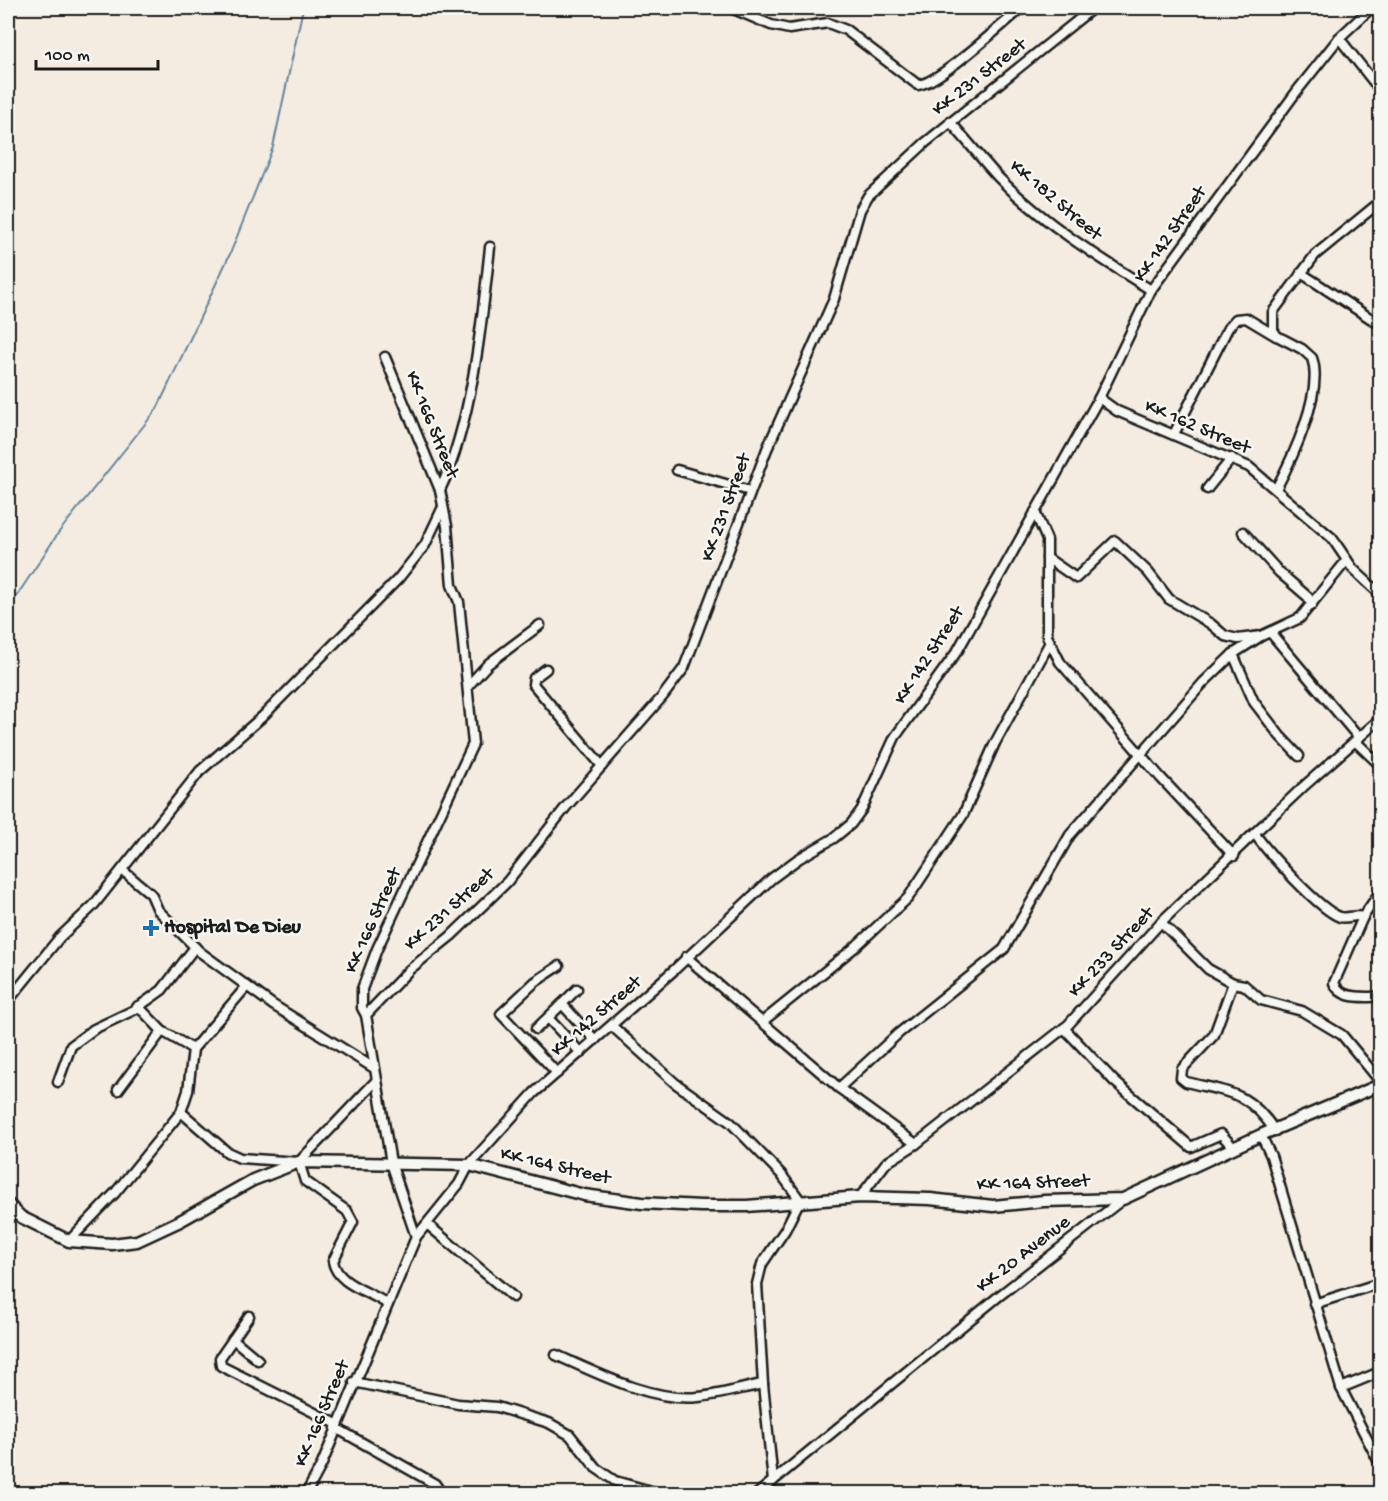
<svg xmlns="http://www.w3.org/2000/svg" width="1388" height="1501" font-family="'Gochi Hand',sans-serif">
  <rect width="100%" height="100%" fill="#f4ece1"/>
  <filter id="ink" filterUnits="userSpaceOnUse"><feTurbulence type="fractalNoise" baseFrequency=".0167" numOctaves="2"/><feDisplacementMap in="SourceGraphic" scale="12" xChannelSelector="R" yChannelSelector="G"/><feConvolveMatrix kernelMatrix="1 2 1 2 8 2 1 2 1" color-interpolation-filters="sRGB"/></filter>
  <g filter="url(#ink)">
    <g fill="none" stroke-linecap="round" stroke-linejoin="round">
      <!-- stream -->
      <path stroke="#65859d" stroke-width="2" d="M8 609 59 532 157 409 230 254 273 147 303 8"/>
      <!-- minor casing -->
      <g stroke="#1c1c1c" stroke-width="13">
        <g id="minor">
          <path d="M731 8 771 25 789 29 828 23 846 30 918 85C939 83 1002 24 1022 8"/>
          <path d="M1339 38 1380 90"/>
          <path d="M950 122C967 140 982 160 999 178 1043 223 1098 257 1151 290"/>
          <path d="M1301 273 1376 322 1380 319"/>
          <path d="M1099 398 1117 411 1249 467 1332 538 1353 569 1380 594"/>
          <path d="M1174 434 1228 328 1236 319 1246 318 1276 336"/>
          <path d="M677 470 750 491"/>
          <path d="M1207 489 1232 458"/>
          <path d="M1276 489C1292 459 1324 392 1312 358L1302 349 1277 336 1273 330V312L1315 255 1380 202"/>
          <path d="M440 490C472 423 482 322 490 247"/>
          <path d="M1035 512 1047 540V636L1060 662 1161 778 1234 856"/>
          <path d="M1243 532 1279 572 1308 597 1312 605"/>
          <path d="M1047 558 1076 578 1115 541 1148 572 1169 599 1211 624 1225 636 1238 639 1261 636 1300 618 1347 560"/>
          <path d="M1270 632 1359 738"/>
          <path d="M1233 654 1254 702 1280 736 1299 756"/>
          <path d="M546 669 534 678 533 684 602 766"/>
          <path d="M468 686 488 664 540 625"/>
          <path d="M1355 741 1380 765"/>
          <path d="M1255 834C1268 853 1320 910 1340 917 1348 919 1355 914 1363 917"/>
          <path d="M122 870 151 894 158 910 200 952 273 1005 374 1068"/>
          <path d="M1380 892 1363 917 1334 983C1342 1001 1364 996 1380 997"/>
          <path d="M1161 922 1208 969 1233 983 1214 1035 1182 1069 1181 1078 1186 1082C1231 1093 1248 1091 1275 1131"/>
          <path d="M686 957 839 1088 916 1144"/>
          <path d="M1233 983 1244 985 1261 1000 1302 1011 1342 1035 1380 1081"/>
          <path d="M577 989 562 1004 595 1040"/>
          <path d="M8 1001 60 937 93 906 200 771 262 717 398 579 425 545 442 509"/>
          <path d="M138 1006 162 1031"/>
          <path d="M366 1015 409 970 451 936 507 882 566 807 663 696 684 668 767 449 834 299 860 210 868 196 925 143 1093 8"/>
          <path d="M548 1018 581 1053"/>
          <path d="M762 1022 854 948 908 898 963 815 995 743 1049 644"/>
          <path d="M612 1026 675 1083 730 1122 781 1174 800 1200 785 1230 762 1264 757 1284 763 1384 773 1481"/>
          <path d="M1064 1028 1114 1081 1191 1147 1221 1134 1234 1148"/>
          <path d="M536 1029 562 1004"/>
          <path d="M557 1073 501 1014 535 982 559 966"/>
          <path d="M58 1082 71 1046 94 1029 134 1010 162 990 195 947"/>
          <path d="M839 1088 899 1033 1004 949 1070 835 1203 683 1233 654 1261 636"/>
          <path d="M118 1090 162 1031 193 1049"/>
          <path d="M181 1112 227 1152 240 1158 299 1162 376 1081"/>
          <path d="M1261 1135 1271 1156 1341 1388 1380 1464"/>
          <path d="M299 1162 305 1181 347 1211 353 1222 333 1261C337 1285 370 1291 387 1304"/>
          <path d="M860 1197 886 1163 916 1144 1068 1025 1161 922 1303 787 1380 719"/>
          <path d="M427 1224 513 1297"/>
          <path d="M416 1237 459 1184 469 1165 534 1093 673 971 771 879 798 859 834 838 851 824 862 809 895 737 958 650 1099 398 1151 290 1297 91 1339 38 1371 8"/>
          <path d="M69 1241 115 1193 181 1112 188 1091 193 1049 247 986"/>
          <path d="M1314 1304 1380 1283"/>
          <path d="M249 1316 220 1358 221 1366 337 1424"/>
          <path d="M233 1339 258 1360"/>
          <path d="M556 1355C597 1373 653 1402 698 1397 720 1395 742 1388 763 1384"/>
          <path d="M354 1382 458 1404 497 1407 549 1423 570 1435 596 1468 615 1481 662 1494"/>
          <path d="M1341 1388 1380 1372"/>
          <path d="M336 1428 435 1484 442 1494"/>
          <path d="M306 1494 322 1464 416 1237 391 1163 366 1015 362 1008V989L377 949 473 744 459 602 452 585 447 526 440 490 385 357"/>
          <path d="M757 1494 999 1296 1123 1199"/>
        </g>
      </g>
      <!-- major casing -->
      <g stroke="#1c1c1c" stroke-width="15">
        <path id="major" d="M8 1204 21 1217 69 1241 112 1244 137 1241 180 1221 253 1180 299 1162 469 1165 584 1195 642 1203 701 1206H747L860 1197 930 1199 993 1206 1044 1201 1123 1199 1261 1135 1380 1085"/>
      </g>
      <!-- minor -->
      <use href="#minor" stroke="#f6f6f2" stroke-width="8"/>
      <!-- major -->
      <use href="#major" stroke="#f6f6f2" stroke-width="10"/>
    </g>
  </g>
  <!-- markers -->
  <path fill="#1f6fb2" stroke="#f6f6f2" stroke-width="2" d="M148 919h6v6h6v6h-6v6h-6v-6h-6v-6h6z"/>
  <g text-anchor="middle" dominant-baseline="central" stroke-width="5" stroke-linejoin="round" paint-order="stroke">
    <!-- street labels -->
    <g font-size="20" fill="#1c1c1c" stroke="#f6f6f2">
      <text transform="translate(980 78) rotate(-38)">KK 231 Street</text>
      <text transform="translate(1055 201) rotate(40)">KK 182 Street</text>
      <text transform="translate(1171 235) rotate(-55)">KK 142 Street</text>
      <text transform="translate(431 425) rotate(68)">KK 166 Street</text>
      <text transform="translate(1197 428) rotate(23)">KK 162 Street</text>
      <text transform="translate(727 508) rotate(-70)">KK 231 Street</text>
      <text transform="translate(930 656) rotate(-57)">KK 142 Street</text>
      <text transform="translate(450 910) rotate(-42)">KK 231 Street</text>
      <text transform="translate(374 921) rotate(-66)">KK 166 Street</text>
      <text transform="translate(1112 953) rotate(-47)">KK 233 Street</text>
      <text transform="translate(597 1017) rotate(-41)">KK 142 Street</text>
      <text transform="translate(555 1167) rotate(13)">KK 164 Street</text>
      <text transform="translate(1033 1184) rotate(-2)">KK 164 Street</text>
      <text transform="translate(1024 1255) rotate(-38)">KK 20 Avenue</text>
      <text transform="translate(323 1414) rotate(-67)">KK 166 Street</text>
    </g>
    <!-- poi labels -->
    <g font-size="20" font-weight="bold" fill="#1c1c1c" stroke="#f6f6f2" text-anchor="start">
      <text x="164" y="928">Hospital De Dieu</text>
    </g>
  </g>
  <!-- margin -->
  <rect width="1388" height="1501" fill="none" stroke="#f6f6f2" stroke-width="30"/>
  <rect x="15" y="15" width="1358" height="1471" fill="none" stroke="#1c1c1c" stroke-width="2" filter="url(#ink)"/>
  <!-- scale -->
  <path d="M36 60v9h122v-9" fill="none" stroke="#1c1c1c" stroke-width="3"/>
  <text x="45" y="60" font-size="18" fill="#1c1c1c" stroke="#f6f6f2" stroke-width="4.5" paint-order="stroke">100 m</text>
</svg>
